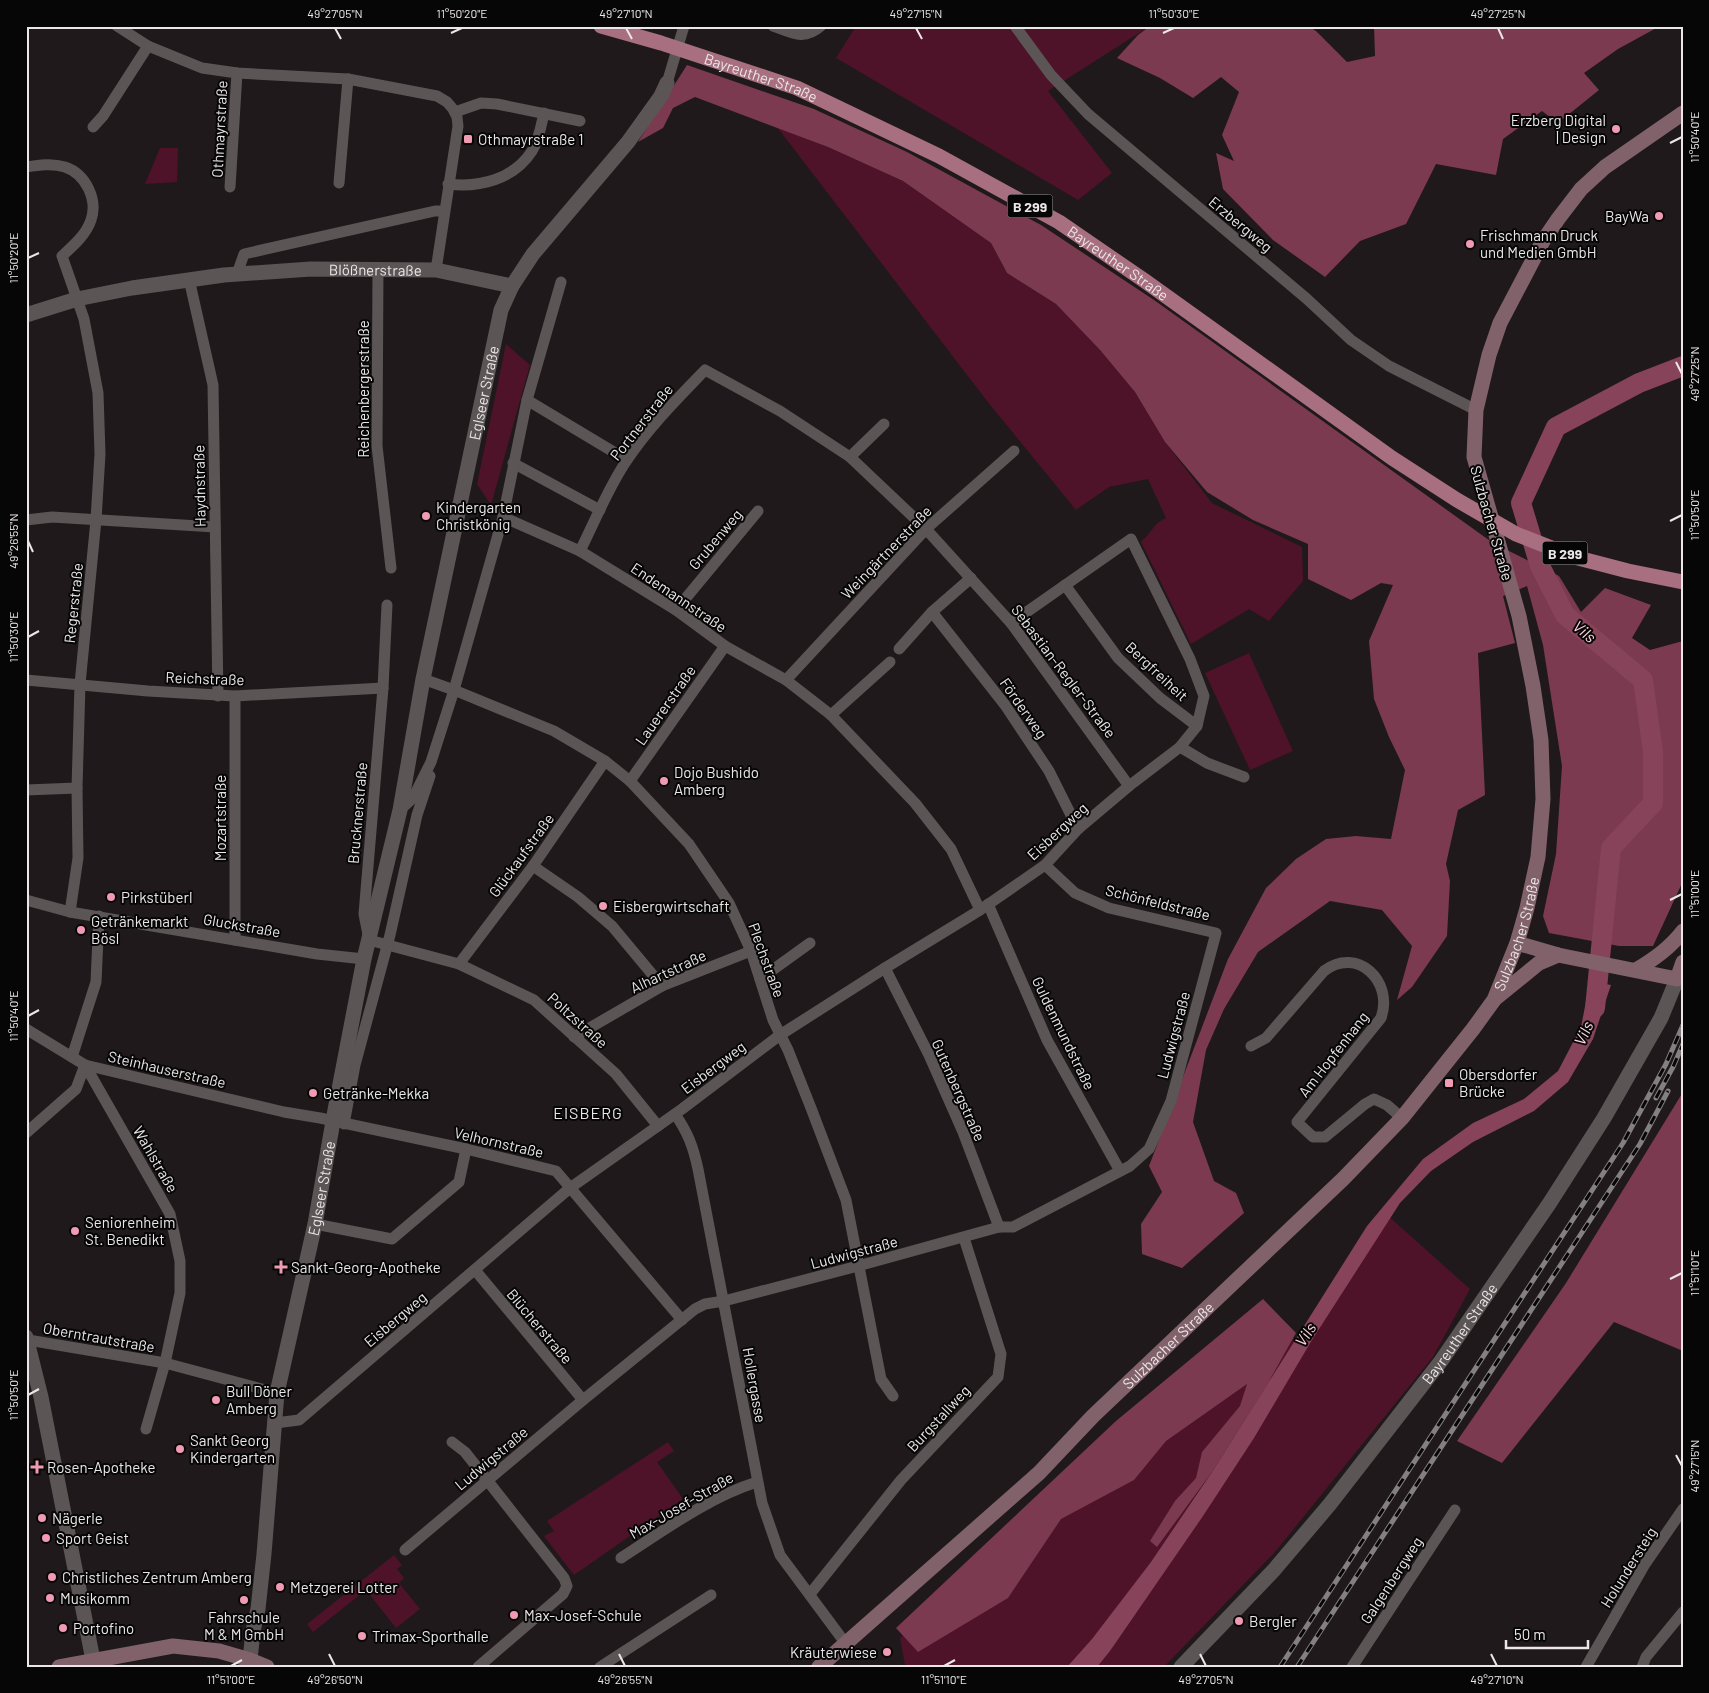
<svg xmlns="http://www.w3.org/2000/svg" width="1709" height="1693" font-family="Barlow,sans-serif">
  <rect width="100%" height="100%" fill="#1f191b"/>
  <!-- green -->
  <g fill="#4e1229">
    <path d="M856 26H1150L1048 91 1112 173 1078 200 836 58Z"/>
    <path d="M777 127 828 147 903 181 991 243 1007 273 1056 304 1100 350 1135 392 1165 442 1212 503 1302 547 1303 581 1269 621 1249 609 1191 644 1141 542C1150 534 1155 522 1166 518L1148 479 1109 487 1076 510 987 401Z"/>
    <path d="M160 148H178L177 182 145 184Z"/>
    <path d="M506 344 530 365 491 505 477 484Z"/>
    <path d="M1249 653 1293 751 1250 770 1205 673Z"/>
    <path d="M1386 1214 1470 1289 1433 1357 1275 1552 1164 1667H903L905 1665 900 1638 1261 1305 1304 1348Z"/>
    <path d="M668 1442 674 1451 657 1462 683 1499 574 1575 544 1536 554 1531 547 1521Z"/>
    <path d="M394 1555 402 1565 397 1569 404 1578 399 1583 420 1609 396 1628 366 1590 313 1632 307 1624Z"/>
  </g>
  <!-- forest -->
  <g fill="#7b3a4f">
    <path d="M1150 26H1308L1316 31 1347 62 1375 56 1374 26H1660L1618 49 1584 73 1599 90 1558 123 1542 111 1503 139 1496 175 1436 164 1406 224 1360 241 1325 277 1273 240 1223 189 1216 153 1234 161 1222 135 1239 92 1221 77 1193 98 1160 78 1117 58 1138 35Z"/>
    <path d="M687 65 814 109 907 152 1041 225 1154 300 1493 543 1559 576 1581 612 1605 588 1651 605 1632 638 1650 650 1683 641V881L1653 946H1619L1549 933 1543 916 1556 854 1562 766 1543 645 1527 586 1503 596 1515 643 1478 653 1485 795 1458 810 1446 864 1450 881 1447 936 1412 987 1397 1000 1412 946 1382 910 1330 901 1258 952 1224 1009 1206 1050 1193 1122 1214 1181 1236 1193 1244 1213 1182 1268 1142 1254 1141 1224 1162 1192 1149 1166 1228 959 1266 888 1296 859 1326 839 1356 836 1391 839 1405 770 1389 737 1374 699 1369 641 1393 585 1381 583 1351 600 1308 579V544L1253 520 1207 492 1165 442 1135 392 1100 350 1056 304 1007 273 991 243 903 181 828 147 695 97 673 108 663 128 638 142Z"/>
    <path d="M1683 1092V1351L1614 1322 1502 1463 1457 1441 1566 1283Z"/>
    <path d="M1263 1299 1296 1333 1267 1385 1212 1472 1157 1547 1150 1541 1175 1501 1196 1478 1202 1452 1240 1406 1247 1384 1166 1441 1134 1480 1061 1519 1008 1598 918 1652 896 1628 1116 1421Z"/>
  </g>
  <!-- water -->
  <path fill="#864359" d="M1590 981 1611 985 1593 1039 1568 1082 1534 1111 1473 1142 1431 1171 1400 1203 1312 1340 1254 1438 1203 1516 1110 1651 1097 1667H1067L1092 1639 1151 1562 1212 1472 1367 1226 1423 1159 1473 1123 1524 1099 1558 1071 1581 1027Z"/>
  <g fill="none" stroke-linecap="round" stroke-linejoin="round">
    <!-- river -->
    <path stroke="#864359" stroke-width="20" d="M1595 1008 1611 848 1653 803V752L1643 680 1565 615 1540 566 1521 503 1556 427 1639 383 1683 366"/>
    <!-- minor -->
    <g stroke="#5b5556" stroke-width="11">
      <path d="M117 26 148 46 202 68 237 73 348 79 437 96 447 102 453 109 457 117 458 126 436 270"/>
      <path d="M773 26C792 33 804 41 821 26"/>
      <path d="M1015 26 1051 75 1088 114 1307 299 1351 340 1389 366 1476 410"/>
      <path d="M667 83 684 26"/>
      <path d="M455 112 481 103 497 104 580 121"/>
      <path d="M93 127 103 116 148 46"/>
      <path d="M26 167C39 165 52 163 65 167 86 174 98 200 91 220 86 235 73 246 62 256L84 319 98 393 100 454 96 520 80 684 77 788 78 858 70 912"/>
      <path d="M339 183 348 79"/>
      <path d="M448 184C480 188 514 179 532 151 539 140 541 126 544 113"/>
      <path d="M230 187 237 73"/>
      <path d="M378 269 377 446 391 568"/>
      <path d="M237 274 244 254 435 211H444"/>
      <path d="M189 279 213 385 218 696"/>
      <path d="M527 400 627 460"/>
      <path d="M850 457 884 424"/>
      <path d="M513 463 600 510"/>
      <path d="M503 517 580 551 676 610 725 646 786 680 831 715 915 803 951 849 980 910"/>
      <path d="M26 520 52 517 215 527"/>
      <path d="M580 551C595 521 608 488 627 460 649 427 678 398 705 370L780 411 850 457 926 529 1011 623 1129 786"/>
      <path d="M1065 585 1118 658 1160 698 1197 726"/>
      <path d="M387 605 383 688 364 914 369 940 459 964 534 1000 616 1074 658 1126"/>
      <path d="M676 610 758 511"/>
      <path d="M932 612 1005 705 1049 771 1078 829"/>
      <path d="M899 649 932 612 971 578"/>
      <path d="M423 679 454 690 554 731 605 761 630 781 689 844 729 903 751 951 773 1020 788 1050 811 1108 846 1200 881 1379 893 1396"/>
      <path d="M26 680 148 691 235 696 383 688"/>
      <path d="M786 680 926 529 1014 451"/>
      <path d="M831 715 890 662"/>
      <path d="M1180 747 1207 763 1244 777"/>
      <path d="M630 781 725 646"/>
      <path d="M26 790 77 788"/>
      <path d="M400 810 413 798 431 762 454 690 503 517 527 400 561 282"/>
      <path d="M533 866 578 897 612 926 662 986"/>
      <path d="M26 900 70 912 317 954 364 959"/>
      <path d="M988 904 1047 1040 1120 1171"/>
      <path d="M235 940V696"/>
      <path d="M459 964 533 866 605 761"/>
      <path d="M885 968 929 1055 963 1132 999 1227"/>
      <path d="M760 979 810 943"/>
      <path d="M26 1029 85 1065 284 1112 320 1118 466 1149 556 1171 682 1320"/>
      <path d="M574 1037 662 986 751 951"/>
      <path d="M1251 1046 1266 1038 1324 971C1357 946 1394 981 1381 1018L1297 1122 1313 1137H1325L1365 1104 1374 1099 1387 1105 1402 1118"/>
      <path d="M72 1057 96 982 99 916"/>
      <path d="M85 1065 170 1214 180 1261V1293L165 1363 146 1429"/>
      <path d="M675 1114C688 1133 693 1146 698 1169L762 1503 780 1555 846 1644"/>
      <path d="M344 1124 355 1065 390 935 417 815 430 776"/>
      <path d="M26 1133 76 1089 85 1065"/>
      <path d="M315 1224 392 1239 459 1182 466 1149"/>
      <path d="M475 1270 583 1400"/>
      <path d="M28 1340 165 1363 277 1393"/>
      <path d="M275 1423 299 1420 570 1188 682 1109 780 1035 885 968 980 910 1045 865 1078 829 1129 786 1180 747 1197 726 1204 696 1190 659 1131 539 1011 623"/>
      <path d="M452 1442 465 1452 564 1578 567 1586 563 1594 478 1667"/>
      <path d="M405 1550 583 1400 695 1309 705 1304 724 1301 858 1266 999 1227H1013L1130 1166 1149 1149 1171 1101 1216 933 1109 908 1075 893 1045 865"/>
      <path d="M621 1558C663 1531 709 1497 757 1482"/>
      <path d="M810 1594 901 1480 998 1377 1001 1354 964 1238"/>
      <path d="M600 1667 711 1595"/>
      <path d="M1352 1667 1455 1510"/>
      <path d="M1586 1667 1645 1564 1683 1509"/>
      <path d="M1642 1667 1646 1657 1683 1612"/>
    </g>
    <!-- tertiary -->
    <g stroke="#5b5556" stroke-width="15">
      <path id="s1" d="M26 315 77 299 132 288 224 275 311 269 436 270 512 286"/>
      <path d="M26 1337 41 1397 93 1660"/>
      <path id="s2" d="M250 1660 253 1631 258 1609 264 1554 277 1393 315 1224 335 1110 364 959 400 810 423 679 501 310 512 286 533 254 628 142 661 96 667 83"/>
      <path id="s3" d="M1181 1667 1274 1570 1330 1504 1441 1361 1549 1204 1604 1118 1661 1018 1677 979"/>
    </g>
    <!-- secondary -->
    <g stroke="#81626b" stroke-width="15">
      <path d="M1517 943 1558 955 1677 979 1683 962"/>
      <path d="M1636 970C1654 959 1670 948 1683 931"/>
      <path d="M1496 998 1539 963 1558 955"/>
      <path d="M59 1667 173 1646 219 1651 250 1660 267 1667"/>
      <path id="s4" d="M819 1667 1039 1473 1093 1416 1343 1179 1402 1118 1473 1029 1494 1000 1517 943 1527 908 1538 857 1543 799 1541 740 1533 686 1519 616 1474 457 1476 410 1489 355 1500 323 1543 241 1558 219 1581 189 1605 167 1683 113"/>
    </g>
    <!-- primary -->
    <path stroke="#a76f7f" stroke-width="15" id="s5" d="M601 26 661 43 797 88 939 156 1059 222 1145 281 1392 458 1457 500 1516 534 1549 547 1578 558 1628 571 1683 582"/>
    <!-- rail casing -->
    <g stroke="#847f81" stroke-width="5">
      <g id="rail">
        <path d="M1656 1098 1673 1067 1683 1044"/>
        <path d="M1280 1667 1623 1143 1666 1064 1683 1025"/>
        <path d="M1297 1667 1640 1144 1668 1091"/>
      </g>
    </g>
    <!-- rail -->
    <use href="#rail" stroke="#070606" stroke-width="3" stroke-dasharray="9" stroke-linecap="butt"/>
  </g>
  <!-- ticks -->
  <path fill="none" stroke="#ebe7e8" stroke-width="2" d="M335 28 341 39M626 28 632 39M916 28 922 39M1498 28 1503 39M451 33 462 28M1163 33 1174 28M1670 143 1682 137M28 258 39 253M1676 362 1682 374M1670 521 1682 515M28 541 33 552M28 637 39 631M1670 900 1682 894M28 1016 39 1010M1670 1279 1682 1273M28 1395 39 1389M1676 1455 1682 1466M329 1654 335 1666M619 1654 625 1666M1200 1654 1206 1666M1491 1654 1497 1666M231 1666 242 1660M944 1666 955 1660"/>
  <!-- markers -->
  <g fill="#f19ab4" stroke="#070606" stroke-width="2">
    <circle cx="1616" cy="129" r="5"/>
    <rect x="463" y="134" width="10" height="10" rx="2.5"/>
    <circle cx="1659" cy="216" r="5"/>
    <circle cx="1470" cy="244" r="5"/>
    <circle cx="426" cy="516" r="5"/>
    <circle cx="664" cy="781" r="5"/>
    <circle cx="111" cy="897" r="5"/>
    <circle cx="603" cy="906" r="5"/>
    <circle cx="81" cy="930" r="5"/>
    <rect x="1444" y="1078" width="10" height="10" rx="2.5"/>
    <circle cx="313" cy="1093" r="5"/>
    <circle cx="75" cy="1231" r="5"/>
    <path d="M278.5 1259.5h5v5h5v5h-5v5h-5v-5h-5v-5h5z"/>
    <circle cx="216" cy="1400" r="5"/>
    <circle cx="180" cy="1449" r="5"/>
    <path d="M34.5 1459.5h5v5h5v5h-5v5h-5v-5h-5v-5h5z"/>
    <circle cx="42" cy="1518" r="5"/>
    <circle cx="46" cy="1538" r="5"/>
    <circle cx="52" cy="1577" r="5"/>
    <circle cx="280" cy="1587" r="5"/>
    <circle cx="50" cy="1598" r="5"/>
    <circle cx="244" cy="1600" r="5"/>
    <circle cx="514" cy="1615" r="5"/>
    <circle cx="1239" cy="1621" r="5"/>
    <circle cx="63" cy="1628" r="5"/>
    <circle cx="362" cy="1636" r="5"/>
    <circle cx="887" cy="1652" r="5"/>
  </g>
  <g text-anchor="middle" dominant-baseline="central" stroke-width="4" stroke-linejoin="round" paint-order="stroke">
    <!-- shield labels -->
    <g fill="#070606" stroke="#a7a4a4" stroke-width="1">
      <rect x="1007.5" y="194.5" width="45" height="23" rx="4"/>
      <rect x="1542.5" y="541.5" width="45" height="23" rx="4"/>
    </g>
    <g font-size="14" font-weight="bold" fill="#ebe7e8">
      <text x="1030" y="206">B 299</text>
      <text x="1565" y="553">B 299</text>
    </g>
    <!-- street labels -->
    <g font-size="15" fill="#ebe7e8" stroke="#070606">
      <text stroke="none"><textPath href="#s5" startOffset="168">Bayreuther Straße</textPath></text>
      <text transform="translate(219 129) rotate(-87)">Othmayrstraße</text>
      <text transform="translate(1241 224) rotate(40)">Erzbergweg</text>
      <text stroke="none"><textPath href="#s5" startOffset="572">Bayreuther Straße</textPath></text>
      <text stroke="none"><textPath href="#s1" startOffset="354">Blößnerstraße</textPath></text>
      <text transform="translate(363 389) rotate(-90)">Reichenbergerstraße</text>
      <text stroke="none"><textPath href="#s2" startOffset="1290">Eglseer Straße</textPath></text>
      <text transform="translate(641 422) rotate(-52)">Portnerstraße</text>
      <text transform="translate(199 486) rotate(-91)">Haydnstraße</text>
      <text transform="translate(1492 523) rotate(74)">Sulzbacher Straße</text>
      <text transform="translate(715 539) rotate(-50)">Grubenweg</text>
      <text transform="translate(886 552) rotate(-46)">Weingärtnerstraße</text>
      <text transform="translate(679 597) rotate(34)">Endemannstraße</text>
      <text transform="translate(73 603) rotate(-84)">Regerstraße</text>
      <text transform="translate(1064 671) rotate(53)">Sebastian-Regler-Straße</text>
      <text transform="translate(1157 671) rotate(43)">Bergfreiheit</text>
      <text transform="translate(205 678) rotate(2)">Reichstraße</text>
      <text transform="translate(665 705) rotate(-55)">Lauererstraße</text>
      <text transform="translate(1024 708) rotate(55)">Förderweg</text>
      <text transform="translate(357 813) rotate(-85)">Brucknerstraße</text>
      <text transform="translate(220 818) rotate(-90)">Mozartstraße</text>
      <text transform="translate(1057 831) rotate(-43)">Eisbergweg</text>
      <text transform="translate(521 855) rotate(-54)">Glückaufstraße</text>
      <text transform="translate(1158 902) rotate(14)">Schönfeldstraße</text>
      <text transform="translate(242 925) rotate(10)">Gluckstraße</text>
      <text stroke="none"><textPath href="#s4" startOffset="1021">Sulzbacher Straße</textPath></text>
      <text transform="translate(767 960) rotate(70)">Plechstraße</text>
      <text transform="translate(668 971) rotate(-25)">Alhartstraße</text>
      <text transform="translate(578 1020) rotate(42)">Poltzstraße</text>
      <text transform="translate(1064 1033) rotate(64)">Guldenmundstraße</text>
      <text transform="translate(1173 1035) rotate(-75)">Ludwigstraße</text>
      <text transform="translate(1333 1054) rotate(-52)">Am Hopfenhang</text>
      <text transform="translate(713 1067) rotate(-37)">Eisbergweg</text>
      <text transform="translate(167 1069) rotate(13)">Steinhauserstraße</text>
      <text transform="translate(959 1090) rotate(66)">Gutenbergstraße</text>
      <text transform="translate(499 1142) rotate(13)">Velhornstraße</text>
      <text transform="translate(156 1159) rotate(60)">Wahlstraße</text>
      <text stroke="none"><textPath href="#s2" startOffset="478">Eglseer Straße</textPath></text>
      <text transform="translate(854 1252) rotate(-15)">Ludwigstraße</text>
      <text transform="translate(395 1319) rotate(-40)">Eisbergweg</text>
      <text transform="translate(540 1326) rotate(50)">Blücherstraße</text>
      <text stroke="none"><textPath href="#s3" startOffset="435">Bayreuther Straße</textPath></text>
      <text transform="translate(99 1337) rotate(10)">Oberntrautstraße</text>
      <text stroke="none"><textPath href="#s4" startOffset="475">Sulzbacher Straße</textPath></text>
      <text transform="translate(755 1385) rotate(80)">Hollergasse</text>
      <text transform="translate(938 1418) rotate(-47)">Burgstallweg</text>
      <text transform="translate(491 1458) rotate(-40)">Ludwigstraße</text>
      <text transform="translate(681 1505) rotate(-30)">Max-Josef-Straße</text>
      <text transform="translate(1628 1567) rotate(-58)">Holundersteig</text>
      <text transform="translate(1391 1580) rotate(-57)">Galgenbergweg</text>
    </g>
    <!-- poi labels -->
    <g font-size="15" fill="#ebe7e8" stroke="#070606" text-anchor="start">
      <text x="1606" y="120" text-anchor="end">Erzberg Digital<tspan x="1606" dy="17">| Design</tspan></text>
      <text x="478" y="139">Othmayrstraße 1</text>
      <text x="1649" y="216" text-anchor="end">BayWa</text>
      <text x="1480" y="235">Frischmann Druck<tspan x="1480" dy="17">und Medien GmbH</tspan></text>
      <text x="436" y="507">Kindergarten<tspan x="436" dy="17">Christkönig</tspan></text>
      <text x="674" y="772">Dojo Bushido<tspan x="674" dy="17">Amberg</tspan></text>
      <text x="121" y="897">Pirkstüberl</text>
      <text x="613" y="906">Eisbergwirtschaft</text>
      <text x="91" y="921">Getränkemarkt<tspan x="91" dy="17">Bösl</tspan></text>
      <text x="1459" y="1074">Obersdorfer<tspan x="1459" dy="17">Brücke</tspan></text>
      <text x="323" y="1093">Getränke-Mekka</text>
      <text x="85" y="1222">Seniorenheim<tspan x="85" dy="17">St. Benedikt</tspan></text>
      <text x="291" y="1267">Sankt-Georg-Apotheke</text>
      <text x="226" y="1391">Bull Döner<tspan x="226" dy="17">Amberg</tspan></text>
      <text x="190" y="1440">Sankt Georg<tspan x="190" dy="17">Kindergarten</tspan></text>
      <text x="47" y="1467">Rosen-Apotheke</text>
      <text x="52" y="1518">Nägerle</text>
      <text x="56" y="1538">Sport Geist</text>
      <text x="62" y="1577">Christliches Zentrum Amberg</text>
      <text x="290" y="1587">Metzgerei Lotter</text>
      <text x="60" y="1598">Musikomm</text>
      <text x="524" y="1615">Max-Josef-Schule</text>
      <text x="244" y="1617" text-anchor="middle">Fahrschule<tspan x="244" dy="17">M &amp; M GmbH</tspan></text>
      <text x="1249" y="1621">Bergler</text>
      <text x="73" y="1628">Portofino</text>
      <text x="372" y="1636">Trimax-Sporthalle</text>
      <text x="877" y="1652" text-anchor="end">Kräuterwiese</text>
    </g>
    <!-- water labels -->
    <g font-size="16" font-style="italic" fill="#fed4df" stroke="#070606">
      <text transform="translate(1585 631) rotate(40)">Vils</text>
      <text transform="translate(1583 1033) rotate(-65)">Vils</text>
      <text transform="translate(1305 1334) rotate(-57)">Vils</text>
    </g>
    <!-- neighbourhood labels -->
    <g font-size="16" letter-spacing="1" fill="#ebe7e8" stroke="#070606">
      <text x="588" y="1112">EISBERG</text>
    </g>
  </g>
  <!-- border -->
  <rect width="1709" height="1693" fill="none" stroke="#070606" stroke-width="55"/>
  <!-- scale -->
  <path d="M1506 1640v8h82v-8" fill="none" stroke="#ebe7e8" stroke-width="2.5"/>
  <text x="1514" y="1640" font-size="15" fill="#ebe7e8" stroke="#070606" stroke-width="4" paint-order="stroke">50 m</text>
  <rect x="28" y="28" width="1654" height="1638" fill="none" stroke="#ebe7e8" stroke-width="2"/>
  <g font-size="12" text-anchor="middle" fill="#ebe7e8">
    <text x="335" y="18">49°27'05"N</text>
    <text x="462" y="18">11°50'20"E</text>
    <text x="626" y="18">49°27'10"N</text>
    <text x="916" y="18">49°27'15"N</text>
    <text x="1174" y="18">11°50'30"E</text>
    <text x="1498" y="18">49°27'25"N</text>
    <text transform="translate(1695 137) rotate(-90)" y="4">11°50'40"E</text>
    <text transform="translate(14 258) rotate(-90)" y="4">11°50'20"E</text>
    <text transform="translate(1695 374) rotate(-90)" y="4">49°27'25"N</text>
    <text transform="translate(1695 515) rotate(-90)" y="4">11°50'50"E</text>
    <text transform="translate(14 541) rotate(-90)" y="4">49°26'55"N</text>
    <text transform="translate(14 637) rotate(-90)" y="4">11°50'30"E</text>
    <text transform="translate(1695 894) rotate(-90)" y="4">11°51'00"E</text>
    <text transform="translate(14 1016) rotate(-90)" y="4">11°50'40"E</text>
    <text transform="translate(1695 1273) rotate(-90)" y="4">11°51'10"E</text>
    <text transform="translate(14 1395) rotate(-90)" y="4">11°50'50"E</text>
    <text transform="translate(1695 1466) rotate(-90)" y="4">49°27'15"N</text>
    <text x="231" y="1684">11°51'00"E</text>
    <text x="335" y="1684">49°26'50"N</text>
    <text x="625" y="1684">49°26'55"N</text>
    <text x="944" y="1684">11°51'10"E</text>
    <text x="1206" y="1684">49°27'05"N</text>
    <text x="1497" y="1684">49°27'10"N</text>
  </g>
</svg>
